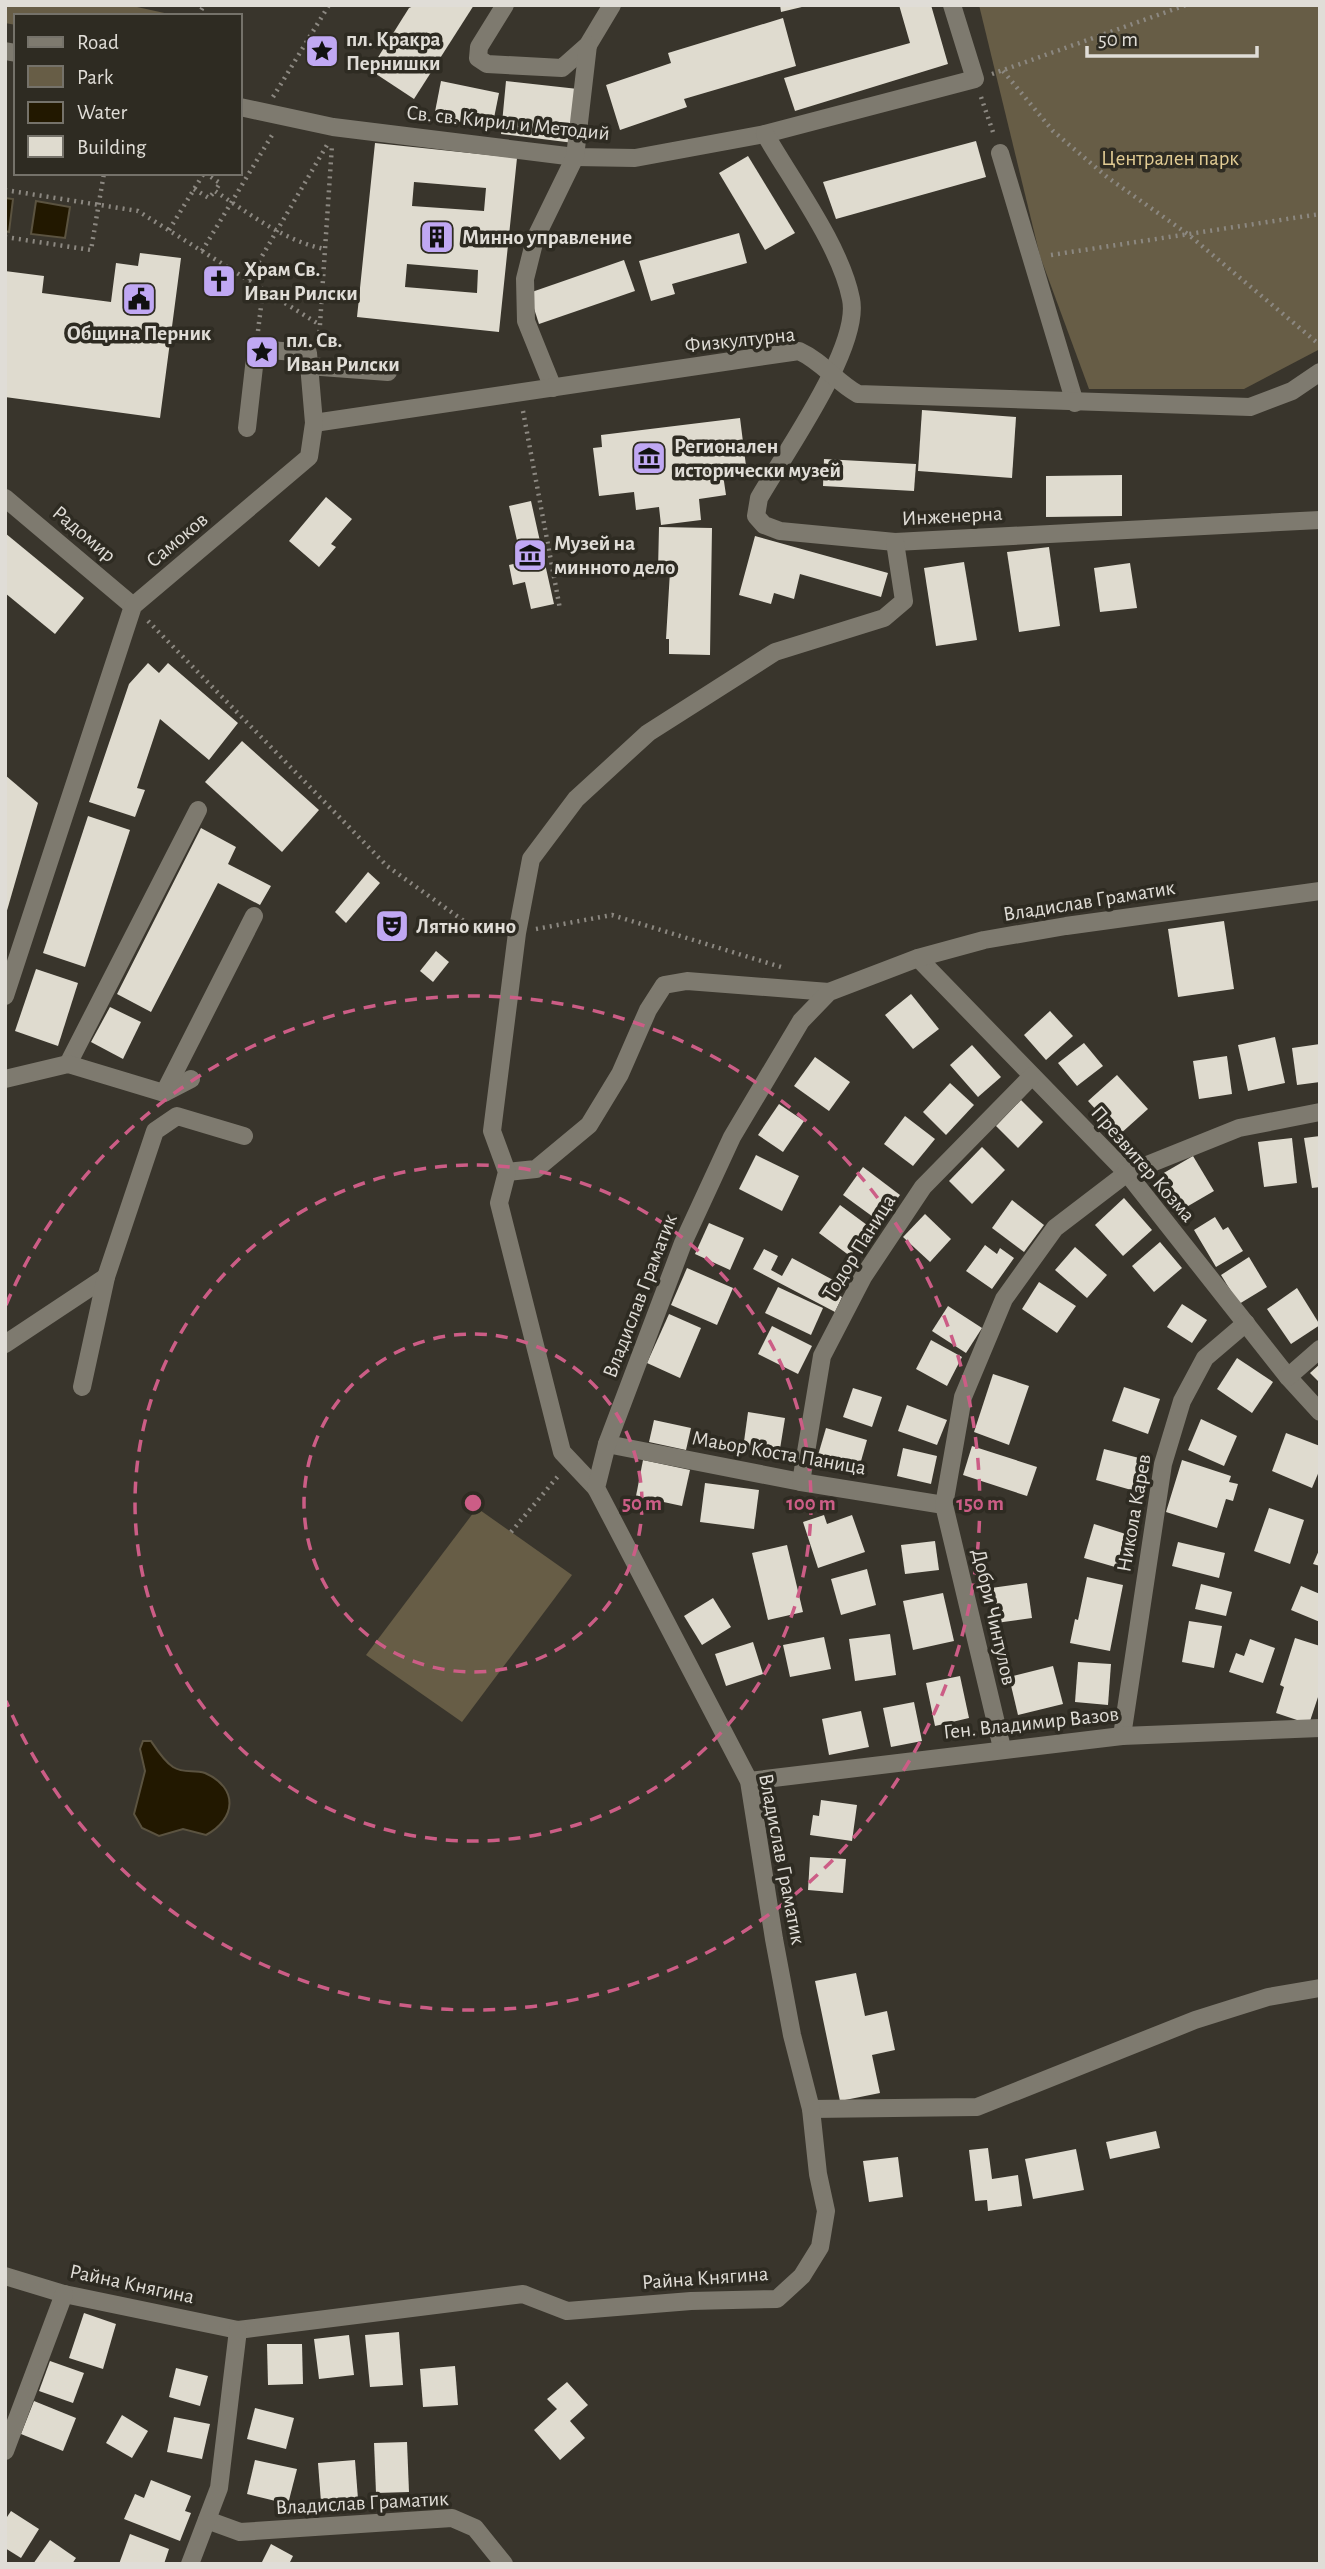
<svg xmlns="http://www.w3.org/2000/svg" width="1325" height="2569" font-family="'Alegreya Sans',sans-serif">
  <rect width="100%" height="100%" fill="#39352c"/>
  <!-- green -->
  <g fill="#675d46">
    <path d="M5 5H128L169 14 16 16V25L5 23Z"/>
    <path d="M979 5H1320V349L1244 389H1089L1040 256Z"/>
    <path d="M477 1508 572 1575 462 1722 366 1655Z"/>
  </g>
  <!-- water -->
  <g fill="#221800" stroke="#5b5340" stroke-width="2">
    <path d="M5 198 13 199 9 232 5 231Z"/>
    <path d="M36 201 70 207 65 238 31 234Z"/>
    <path d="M143 1741H151C157 1750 164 1761 173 1767 184 1774 194 1769 205 1773 239 1788 236 1819 206 1835L183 1829 159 1836 142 1828 134 1814 145 1771 140 1749Z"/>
  </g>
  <!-- building -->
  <g fill="#dfdbcf" fill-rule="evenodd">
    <path d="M416 5H474L414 99 370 70 409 8Z"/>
    <path d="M780 5H806V6L781 12Z"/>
    <path d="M899 5H931L948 64 795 111 784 78 910 43Z"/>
    <path d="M783 18 796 66 684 99 687 107 620 130 606 85 671 63 668 53Z"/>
    <path d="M441 81 499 93 492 128 434 117Z"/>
    <path d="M506 81 578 89 574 143 501 134Z"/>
    <path d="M976 141 986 177 836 219 823 182Z"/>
    <path d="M375 143 517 158 499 332 357 317ZM414 182 486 188 484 211 412 206ZM407 264 478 270 477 293 405 287Z"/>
    <path d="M748 156 795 233 765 250 719 173Z"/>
    <path d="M739 233 747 263 672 284 675 294 651 301 639 261Z"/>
    <path d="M140 253 181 258 160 418 5 397V271L44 276 42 293 111 302 116 263 138 266Z"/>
    <path d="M624 260 635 291 539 324 529 293Z"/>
    <path d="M922 410 1016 417 1012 478 918 471Z"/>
    <path d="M740 418 746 466 722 468 726 495 699 499 701 520 661 525 659 507 636 510 634 492 599 496 593 448 602 447 601 435Z"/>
    <path d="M824 459 916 464 914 491 823 486Z"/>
    <path d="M1122 475V516L1046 517V476Z"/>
    <path d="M326 497 352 519 331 544 336 547 319 567 289 541Z"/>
    <path d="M531 501 554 604 531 609 525 582 513 585 509 565 522 562 509 506Z"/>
    <path d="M659 527 712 528 710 655 669 654V639H666L670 571 658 570Z"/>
    <path d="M5 533 84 598 55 634 5 593Z"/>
    <path d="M755 536 888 573 881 597 800 574 794 599 774 593 771 604 739 595Z"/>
    <path d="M1049 547 1060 626 1019 632 1007 552Z"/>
    <path d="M964 562 977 640 936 646 924 568Z"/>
    <path d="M1130 563 1137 608 1100 612 1094 568Z"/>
    <path d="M148 663 159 673 168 663 238 723 209 760 160 719 137 788 145 790 135 817 89 802 129 684Z"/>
    <path d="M242 741 319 810 282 852 205 782Z"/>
    <path d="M5 775 38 803 6 914H5Z"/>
    <path d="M88 816 130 830 85 967 43 953Z"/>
    <path d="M201 828 236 847 228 864 271 886 260 905 218 883 151 1012 117 994Z"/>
    <path d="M368 872 380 883 346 923 335 912Z"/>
    <path d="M1224 921 1234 989 1178 997 1168 929Z"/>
    <path d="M436 951 449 962 433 982 420 971Z"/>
    <path d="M36 969 78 983 58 1046 15 1031Z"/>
    <path d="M911 994 939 1029 913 1049 885 1015Z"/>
    <path d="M110 1007 141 1022 123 1059 91 1042Z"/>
    <path d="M1050 1011 1073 1036 1046 1060 1024 1035Z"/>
    <path d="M1275 1037 1285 1083 1248 1091 1238 1045Z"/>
    <path d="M1084 1043 1103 1066 1077 1086 1058 1063Z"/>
    <path d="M1320 1044V1082L1297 1085 1292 1048Z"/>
    <path d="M972 1045 1001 1077 978 1097 950 1065Z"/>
    <path d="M1227 1056 1232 1094 1199 1099 1193 1061Z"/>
    <path d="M815 1057 850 1082 829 1111 794 1086Z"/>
    <path d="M1117 1075 1148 1109 1119 1135 1088 1101Z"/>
    <path d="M950 1083 974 1105 946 1135 923 1112Z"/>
    <path d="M1021 1100 1043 1122 1018 1148 996 1126Z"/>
    <path d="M779 1104 804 1121 783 1152 758 1135Z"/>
    <path d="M905 1116 935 1139 913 1166 884 1144Z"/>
    <path d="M1320 1136V1187L1312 1188 1304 1138Z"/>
    <path d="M1292 1138 1297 1183 1264 1187 1258 1142Z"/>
    <path d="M982 1147 1005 1170 972 1204 949 1181Z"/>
    <path d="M756 1155 799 1176 782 1211 739 1189Z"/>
    <path d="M1193 1156 1214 1191 1183 1209 1162 1174Z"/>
    <path d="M863 1167 900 1195 880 1222 843 1195Z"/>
    <path d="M1124 1198 1152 1230 1123 1256 1095 1225Z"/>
    <path d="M1012 1200 1044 1225 1024 1252 992 1228Z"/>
    <path d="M840 1205 871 1228 850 1256 819 1233Z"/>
    <path d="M925 1214 951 1239 930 1262 903 1237Z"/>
    <path d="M1215 1217 1223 1230 1228 1227 1243 1251 1216 1267 1194 1230Z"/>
    <path d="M709 1223 744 1238 730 1270 695 1254Z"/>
    <path d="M1160 1242 1182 1268 1154 1292 1132 1266Z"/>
    <path d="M985 1245 997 1254 1000 1248 1014 1258 992 1289 966 1271Z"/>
    <path d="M1075 1247 1107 1275 1087 1298 1055 1270Z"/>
    <path d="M764 1249 778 1256 771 1270 782 1276 792 1258 835 1281 830 1290 842 1297 835 1312 753 1269Z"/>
    <path d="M1249 1257 1267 1287 1239 1304 1221 1275Z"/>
    <path d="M687 1268 733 1288 717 1325 671 1305Z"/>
    <path d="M1039 1282 1076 1306 1057 1333 1022 1309Z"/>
    <path d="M778 1287 823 1308 811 1335 765 1313Z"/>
    <path d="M1297 1288 1320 1325 1291 1344 1267 1309Z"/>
    <path d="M1182 1304 1207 1320 1192 1343 1167 1327Z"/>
    <path d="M948 1306 982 1328 966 1353 932 1331Z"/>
    <path d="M669 1314 701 1328 680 1378 647 1363Z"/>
    <path d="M772 1326 812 1346 798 1374 758 1354Z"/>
    <path d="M931 1340 962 1357 947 1386 916 1369Z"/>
    <path d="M1237 1358 1273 1382 1252 1413 1217 1389Z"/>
    <path d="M1320 1364V1383L1310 1373Z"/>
    <path d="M993 1374 1029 1386 1009 1445 974 1432Z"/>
    <path d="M1124 1387 1160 1399 1148 1434 1112 1421Z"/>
    <path d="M853 1388 882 1397 872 1427 843 1417Z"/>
    <path d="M907 1405 947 1420 937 1445 898 1431Z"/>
    <path d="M748 1412 785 1418 779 1455 743 1449Z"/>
    <path d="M1201 1419 1237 1436 1224 1466 1188 1450Z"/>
    <path d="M654 1420 691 1428 686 1450 649 1442Z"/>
    <path d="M826 1428 867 1440 857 1475 816 1462Z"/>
    <path d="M1286 1433 1320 1446V1469L1312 1488 1272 1471Z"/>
    <path d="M972 1446 1037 1467 1027 1496 963 1475Z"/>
    <path d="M903 1448 937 1456 931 1484 897 1476Z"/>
    <path d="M1104 1449 1143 1459 1135 1491 1096 1480Z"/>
    <path d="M643 1460 690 1470 682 1506 636 1496Z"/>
    <path d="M1182 1460 1231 1476 1229 1482 1238 1484 1233 1501 1226 1499 1217 1528 1166 1512Z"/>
    <path d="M705 1483 759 1490 754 1529 700 1522Z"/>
    <path d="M1269 1508 1304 1520 1290 1564 1254 1551Z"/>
    <path d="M824 1515 827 1524 852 1515 865 1552 818 1568 803 1522Z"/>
    <path d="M1094 1524 1132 1536 1122 1569 1084 1558Z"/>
    <path d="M935 1541 939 1570 905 1574 901 1545Z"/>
    <path d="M1178 1542 1225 1553 1219 1578 1172 1566Z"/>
    <path d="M787 1545 803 1612 768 1620 752 1553Z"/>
    <path d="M1320 1548V1566L1313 1564Z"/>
    <path d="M867 1569 876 1605 841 1615 831 1579Z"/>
    <path d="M1087 1577 1123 1585 1110 1651 1070 1643 1075 1619 1078 1620Z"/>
    <path d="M1027 1583 1032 1618 996 1623 991 1588Z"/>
    <path d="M1201 1584 1232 1592 1226 1616 1195 1609Z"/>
    <path d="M1301 1586 1320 1594V1622L1291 1610Z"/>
    <path d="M943 1593 954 1641 913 1650 903 1601Z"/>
    <path d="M713 1598 731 1627 702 1645 684 1616Z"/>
    <path d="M1189 1621 1222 1626 1214 1668 1182 1662Z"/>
    <path d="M890 1634 896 1675 855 1681 849 1639Z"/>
    <path d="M824 1637 831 1669 790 1677 783 1645Z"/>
    <path d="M1295 1638 1320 1646V1691L1309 1724 1276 1713 1284 1687 1280 1685Z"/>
    <path d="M1250 1639 1275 1648 1263 1683 1229 1672 1236 1653 1244 1656Z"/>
    <path d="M753 1642 763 1674 726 1686 715 1654Z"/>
    <path d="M1078 1662 1111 1664 1108 1705 1075 1702Z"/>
    <path d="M1053 1666 1063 1704 1018 1715 1009 1677Z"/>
    <path d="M960 1676 969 1718 935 1726 926 1683Z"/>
    <path d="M914 1702 922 1741 891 1747 883 1708Z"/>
    <path d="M861 1711 869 1747 829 1755 822 1719Z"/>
    <path d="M821 1800 857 1805 852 1841 810 1835 813 1815 819 1816Z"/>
    <path d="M810 1857 846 1859 843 1893 808 1890Z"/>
    <path d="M856 1973 865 2016 887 2011 895 2050 872 2055 880 2093 840 2101 815 1981Z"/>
    <path d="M1156 2131 1160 2148 1110 2159 1106 2142Z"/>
    <path d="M988 2148 992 2179 1018 2175 1022 2206 988 2211 987 2200 975 2201 969 2150Z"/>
    <path d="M1076 2149 1084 2190 1033 2199 1025 2159Z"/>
    <path d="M898 2157 903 2197 869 2202 863 2161Z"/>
    <path d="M84 2313 116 2324 103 2369 69 2358Z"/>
    <path d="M399 2332 403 2385 370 2387 365 2335Z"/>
    <path d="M349 2335 354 2375 319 2379 314 2339Z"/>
    <path d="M267 2344H302L303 2384 268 2385Z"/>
    <path d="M50 2361 84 2373 73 2403 39 2391Z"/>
    <path d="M455 2366 458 2405 423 2407 420 2369Z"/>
    <path d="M176 2368 208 2376 200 2406 169 2397Z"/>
    <path d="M567 2382 588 2405 570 2421 585 2438 560 2460 534 2430 557 2409 547 2399Z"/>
    <path d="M34 2401 76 2418 63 2451 21 2434Z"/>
    <path d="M255 2408 294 2418 286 2449 247 2439Z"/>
    <path d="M122 2415 148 2431 132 2458 106 2443Z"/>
    <path d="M174 2417 210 2424 202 2459 167 2452Z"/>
    <path d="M407 2442 409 2492 376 2493 374 2443Z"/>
    <path d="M255 2460 297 2469 288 2504 247 2494Z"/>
    <path d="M355 2460 358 2499 321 2502 318 2463Z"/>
    <path d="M151 2480 191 2496 185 2511 191 2513 180 2541 124 2519 135 2494 144 2498Z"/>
    <path d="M11 2511 39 2529 21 2558 5 2548V2520Z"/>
    <path d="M130 2534 169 2549 164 2564H119Z"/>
    <path d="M50 2540 76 2558 72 2564H33Z"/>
    <path d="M271 2544 293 2556 289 2564H261Z"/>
  </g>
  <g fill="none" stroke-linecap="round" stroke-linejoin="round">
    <!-- path -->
    <g stroke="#8c8881" stroke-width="4.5" stroke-dasharray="2 5" stroke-linecap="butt">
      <path d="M198 16 204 5"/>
      <path d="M1003 71 1053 131 1107 177 1189 235 1320 345"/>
      <path d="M992 74 1186 5"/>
      <path d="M273 97 329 5"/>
      <path d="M981 97 994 135"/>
      <path d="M205 173 220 183 215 191C248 213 286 242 325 249"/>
      <path d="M194 189 209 198 215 191"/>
      <path d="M5 190 138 211 320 325"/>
      <path d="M169 230 204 173"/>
      <path d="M5 237 91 250 104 173"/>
      <path d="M202 251 274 132"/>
      <path d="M1051 255 1320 214"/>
      <path d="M248 280 327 145"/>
      <path d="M258 331 263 290"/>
      <path d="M319 339 332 145"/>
      <path d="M523 411 560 609"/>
      <path d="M148 621 387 866 468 924 500 930"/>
      <path d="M536 929 612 915 781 967"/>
      <path d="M511 1532 559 1475"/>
    </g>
    <!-- minor -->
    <g stroke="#7e7a6f" stroke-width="18">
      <path d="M505 5 479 47 478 58 487 64 562 68 588 45 612 5"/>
      <path d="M5 51 16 53"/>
      <path d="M240 107 333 127 575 157 635 158 765 134 975 79 952 5"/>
      <path d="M765 134C792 181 841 247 851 299 861 347 784 454 759 498L756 516 764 525 780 531 895 542 1320 520"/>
      <path d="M1000 153 1075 403"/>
      <path d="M308 366 388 372"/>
      <path d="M553 388 526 321 525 279 535 239 575 157 588 45"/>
      <path d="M314 423 799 351C823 362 836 382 858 394L1250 407 1292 391 1320 372"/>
      <path d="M5 498 133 606"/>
      <path d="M918 958 1127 1173 1288 1377 1320 1412"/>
      <path d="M5 996 133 606 309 457 314 423 308 353 256 349 247 428"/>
      <path d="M68 1064 198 810"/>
      <path d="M5 1079 68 1064 164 1093 191 1079"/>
      <path d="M164 1093 254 916"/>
      <path d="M507 1172 536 1169 589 1125 620 1074 648 1010 664 985 687 981 829 992"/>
      <path d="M5 1344 106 1277"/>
      <path d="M1288 1377 1320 1349"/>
      <path d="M82 1387 106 1277 155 1131 177 1116 244 1136"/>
      <path d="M607 1444 801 1482 944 1505"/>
      <path d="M801 1482 822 1356 863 1277 923 1187 1032 1076"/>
      <path d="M596 1488 562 1452 499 1203 507 1172 492 1131 517 933 531 859 576 799 648 733 775 652 884 618 904 601 895 542"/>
      <path d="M1122 1736 1163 1464 1182 1401 1205 1358 1246 1323"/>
      <path d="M1002 1748 944 1505 963 1397 1004 1299 1055 1228 1127 1173 1239 1128 1320 1112"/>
      <path d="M749 1781 1122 1736 1320 1728"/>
      <path d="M811 2109 977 2107 1195 2020 1268 1997 1320 1988"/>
      <path d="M5 2276 64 2294 238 2330 523 2294 567 2311 691 2301 777 2299 802 2276 820 2247 826 2211 818 2174 811 2109 792 2035 774 1939 749 1781 596 1488 607 1444 683 1243 732 1137 801 1021 829 992 918 958 984 940 1066 926 1320 891"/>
      <path d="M5 2451 64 2294"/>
      <path d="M207 2520 240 2532 452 2518 475 2528 504 2564"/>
      <path d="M190 2564 219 2488 238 2330"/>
    </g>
  </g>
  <!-- distance rings -->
  <g fill="none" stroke="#cc5d86" stroke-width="3.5" stroke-dasharray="12 9">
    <circle cx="473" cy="1503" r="169"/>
    <circle cx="473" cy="1503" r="338"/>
    <path d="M6 1305A507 507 0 1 1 6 1701"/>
  </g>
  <!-- icons -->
  <defs>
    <g id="sight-square" transform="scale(1.75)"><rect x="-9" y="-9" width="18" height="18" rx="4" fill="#c0a8f3" stroke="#2e2b22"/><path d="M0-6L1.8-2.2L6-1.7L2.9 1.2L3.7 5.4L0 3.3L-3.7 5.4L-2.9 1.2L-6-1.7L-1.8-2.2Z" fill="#111"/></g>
    <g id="building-square" transform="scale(1.75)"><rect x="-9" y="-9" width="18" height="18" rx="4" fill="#c0a8f3" stroke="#2e2b22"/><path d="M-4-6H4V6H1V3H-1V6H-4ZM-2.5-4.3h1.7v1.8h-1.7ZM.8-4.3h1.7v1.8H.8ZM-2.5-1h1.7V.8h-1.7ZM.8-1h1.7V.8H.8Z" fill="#111"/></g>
    <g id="church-square" transform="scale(1.75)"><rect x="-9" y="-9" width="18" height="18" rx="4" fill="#c0a8f3" stroke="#2e2b22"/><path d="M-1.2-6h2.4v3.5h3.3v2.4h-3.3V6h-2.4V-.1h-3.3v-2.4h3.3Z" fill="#111"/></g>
    <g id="civic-square" transform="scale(1.75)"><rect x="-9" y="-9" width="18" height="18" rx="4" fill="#c0a8f3" stroke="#2e2b22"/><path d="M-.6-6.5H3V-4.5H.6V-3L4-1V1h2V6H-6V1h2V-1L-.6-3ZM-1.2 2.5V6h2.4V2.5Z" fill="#111"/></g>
    <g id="museum-square" transform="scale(1.75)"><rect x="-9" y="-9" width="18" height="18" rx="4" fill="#c0a8f3" stroke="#2e2b22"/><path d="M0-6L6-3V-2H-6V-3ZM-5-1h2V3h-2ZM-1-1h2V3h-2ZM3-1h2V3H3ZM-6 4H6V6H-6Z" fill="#111"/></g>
    <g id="theatre-square" transform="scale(1.75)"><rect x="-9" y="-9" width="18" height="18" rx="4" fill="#c0a8f3" stroke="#2e2b22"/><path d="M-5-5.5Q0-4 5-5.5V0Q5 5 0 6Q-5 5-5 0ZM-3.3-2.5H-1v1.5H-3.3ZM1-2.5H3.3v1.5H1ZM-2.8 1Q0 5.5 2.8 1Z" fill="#111"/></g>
  </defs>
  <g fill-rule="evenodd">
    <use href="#sight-square" x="322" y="51"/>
    <use href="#building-square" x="437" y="237"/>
    <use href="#church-square" x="219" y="281"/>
    <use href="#civic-square" x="139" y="299"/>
    <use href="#sight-square" x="262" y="352"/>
    <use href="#museum-square" x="649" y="458"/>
    <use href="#museum-square" x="530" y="555"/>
    <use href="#theatre-square" x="392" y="926"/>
  </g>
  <g text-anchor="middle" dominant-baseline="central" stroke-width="7" stroke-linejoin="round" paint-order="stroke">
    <!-- poi labels -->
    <g font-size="21" font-weight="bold" fill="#e0ddd7" stroke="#2e2b22" text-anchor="start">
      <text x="346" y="39">пл. Кракра<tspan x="346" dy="24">Пернишки</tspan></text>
      <text x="462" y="237">Минно управление</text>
      <text x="244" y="269">Храм Св.<tspan x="244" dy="24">Иван Рилски</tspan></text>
      <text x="139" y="333" text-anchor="middle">Община Перник</text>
      <text x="286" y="340">пл. Св.<tspan x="286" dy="24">Иван Рилски</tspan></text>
      <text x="674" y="446">Регионален<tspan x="674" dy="24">исторически музей</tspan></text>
      <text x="554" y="543">Музей на<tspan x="554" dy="24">минното дело</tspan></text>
      <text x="416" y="926">Лятно кино</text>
    </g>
    <!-- street labels -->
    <g font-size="21" fill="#e0ddd7" stroke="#2e2b22">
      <text transform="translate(508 123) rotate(6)">Св. св. Кирил и Методий</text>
      <text transform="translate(740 340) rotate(-6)">Физкултурна</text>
      <text transform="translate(952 516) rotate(-3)">Инженерна</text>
      <text transform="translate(84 534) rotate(40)">Радомир</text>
      <text transform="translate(177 540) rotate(-40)">Самоков</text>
      <text transform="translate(1089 901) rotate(-9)">Владислав Граматик</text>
      <text transform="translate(1143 1164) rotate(49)">Презвитер Козма</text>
      <text transform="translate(859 1247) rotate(-58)">Тодор Паница</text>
      <text transform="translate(640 1296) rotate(-69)">Владислав Граматик</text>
      <text transform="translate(779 1453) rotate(10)">Маьор Коста Паница</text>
      <text transform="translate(1134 1513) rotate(-80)">Никола Карев</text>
      <text transform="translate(994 1617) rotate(77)">Добри Чинтулов</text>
      <text transform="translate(1031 1723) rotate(-6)">Ген. Владимир Вазов</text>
      <text transform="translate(782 1859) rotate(79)">Владислав Граматик</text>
      <text transform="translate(705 2278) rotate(-4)">Райна Княгина</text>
      <text transform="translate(132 2284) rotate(12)">Райна Княгина</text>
      <text transform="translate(362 2503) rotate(-3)">Владислав Граматик</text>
    </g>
    <!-- park labels -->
    <g font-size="21" fill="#e2cc94" stroke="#2e2b22">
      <text x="1170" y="158">Централен парк</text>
    </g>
  </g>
  <circle cx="473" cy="1503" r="10" fill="#cc5d86" stroke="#2e2b22" stroke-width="3.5"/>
  <g font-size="21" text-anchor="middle" font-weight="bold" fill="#cc5d86" stroke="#2e2b22" stroke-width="7" stroke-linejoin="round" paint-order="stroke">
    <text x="642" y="1510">50 m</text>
    <text x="811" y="1510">100 m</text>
    <text x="980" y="1510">150 m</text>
  </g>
  <!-- border -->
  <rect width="1325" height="2569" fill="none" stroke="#e0ddd7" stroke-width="14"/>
  <!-- legend -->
  <rect x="14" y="14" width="228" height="161" fill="#2e2b22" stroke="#75726a" stroke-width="2"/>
  <rect x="28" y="37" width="35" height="10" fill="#7e7a6f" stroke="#75726a" stroke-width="2"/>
  <text x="77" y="49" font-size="21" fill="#e0ddd7">Road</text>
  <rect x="28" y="66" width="35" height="21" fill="#675d46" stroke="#75726a" stroke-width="2"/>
  <text x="77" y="84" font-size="21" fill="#e0ddd7">Park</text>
  <rect x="28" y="102" width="35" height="21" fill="#221800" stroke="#75726a" stroke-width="2"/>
  <text x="77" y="119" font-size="21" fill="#e0ddd7">Water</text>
  <rect x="28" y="136" width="35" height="21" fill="#dfdbcf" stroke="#75726a" stroke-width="2"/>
  <text x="77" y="154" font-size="21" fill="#e0ddd7">Building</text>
  <!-- scale -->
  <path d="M1087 46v10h170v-10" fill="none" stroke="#e0ddd7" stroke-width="3.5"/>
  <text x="1098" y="46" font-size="21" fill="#e0ddd7" stroke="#2e2b22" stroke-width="5" paint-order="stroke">50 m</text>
</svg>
